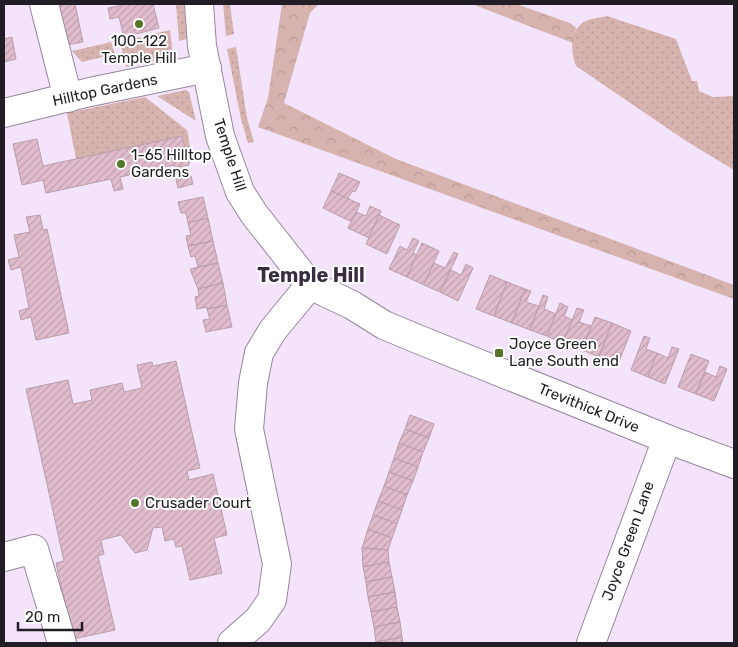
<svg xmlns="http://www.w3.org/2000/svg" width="738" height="647" font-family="Rubik,sans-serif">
  <defs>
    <pattern id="grass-dots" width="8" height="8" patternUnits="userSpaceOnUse" patternTransform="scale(1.25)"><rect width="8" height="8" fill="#d7b3af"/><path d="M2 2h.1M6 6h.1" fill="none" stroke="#b89a96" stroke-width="1.8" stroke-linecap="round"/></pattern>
    <pattern id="forest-crowns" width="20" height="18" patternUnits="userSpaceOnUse" patternTransform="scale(1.25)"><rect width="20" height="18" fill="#d7b3af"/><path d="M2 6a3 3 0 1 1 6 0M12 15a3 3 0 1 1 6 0" fill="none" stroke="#b89a96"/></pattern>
    <pattern id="building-hatch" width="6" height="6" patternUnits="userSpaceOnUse" patternTransform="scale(1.25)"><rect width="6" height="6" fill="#e0bccc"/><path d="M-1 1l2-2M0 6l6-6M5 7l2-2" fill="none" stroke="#c0a1af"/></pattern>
  </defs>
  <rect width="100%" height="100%" fill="#f3e4fb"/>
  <!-- grass -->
  <g fill="url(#grass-dots)">
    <path d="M176 4H184L187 39 179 41Z"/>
    <path d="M223 4H230L234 34 226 36Z"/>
    <path d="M607 16 676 39 692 81H697L699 91 713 97 734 96V170L686 141 576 66C571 52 569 31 584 22 590 18 600 18 607 16Z"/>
    <path d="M170 30 173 54 167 58 126 67 120 42Z"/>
    <path d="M111 42 115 54 82 62 72 51Z"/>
    <path d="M236 47 247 118 254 142 248 143 241 119 227 49Z"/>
    <path d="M186 90 189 92 196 121 157 96Z"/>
    <path d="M145 97 187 130 192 157 189 165 182 136 76 159 67 113Z"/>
  </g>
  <!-- forest -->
  <g fill="url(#forest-crowns)">
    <path d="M282 4H319L310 13 284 103 396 159 734 285V299L258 127 268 98Z"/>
    <path d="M472 4H516L570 23 576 28 573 43Z"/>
  </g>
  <!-- building -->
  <g fill="url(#building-hatch)" stroke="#b99eaa">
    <path d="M58 4H75L83 42 67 45Z"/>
    <path d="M118 4H153L159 28 124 37 119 17 110 19 108 8 119 6Z"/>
    <path d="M12 37 16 59 4 62V39Z"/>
    <path d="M182 136 189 165 175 168 174 165 120 177 123 189 114 191 111 179 46 193 43 180 22 185 13 144 37 139 43 166Z"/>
    <path d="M339 173 360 182 355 192 352 191 348 199 331 191Z"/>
    <path d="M191 176 193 184 178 188 176 179Z"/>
    <path d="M331 191 360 204 352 222 323 208Z"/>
    <path d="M203 197 208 218 188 223 186 213H181L178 202Z"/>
    <path d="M370 206 381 211 369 238 348 228 356 212 366 216Z"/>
    <path d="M40 215 43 230 47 229 69 333 36 340 31 317 21 320 19 311 29 308 21 267 11 270 8 260 19 257 14 235 30 232 26 217Z"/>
    <path d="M379 215 400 225 387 254 366 244Z"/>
    <path d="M208 218 213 241 188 246 186 236 191 235 188 223Z"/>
    <path d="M413 238 419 241 413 253 417 255 407 277 389 269 400 246 407 250Z"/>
    <path d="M213 241 218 263 198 267 195 256 191 257 188 246Z"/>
    <path d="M422 243 439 251 424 285 407 277Z"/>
    <path d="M454 252 458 254 440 292 424 285 434 263 445 268Z"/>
    <path d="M218 263 223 283 198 289 190 269Z"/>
    <path d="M466 264 473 268 458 301 440 292 451 270 461 275Z"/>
    <path d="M490 275 507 282 494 316 476 309Z"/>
    <path d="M507 282 525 289 512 323 494 316Z"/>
    <path d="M223 283 227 305 207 309V307L197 309 195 297 199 296 198 289Z"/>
    <path d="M525 289 531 291 526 302 539 306 530 330 512 323Z"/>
    <path d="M543 295 548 297 544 309 556 314 547 336 530 330Z"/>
    <path d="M560 303 568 307 564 316 573 320 563 343 547 336Z"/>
    <path d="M227 305 232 327 206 332 203 320 210 319 207 309Z"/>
    <path d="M577 308 584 310 579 322 591 326 582 350 563 343Z"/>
    <path d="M595 317 612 323 599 357 582 350Z"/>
    <path d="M612 323 631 331 618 364 599 357Z"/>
    <path d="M644 336 650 338 646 349 657 353 648 377 631 370Z"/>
    <path d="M672 347 679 349 665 384 648 377 657 353 668 358Z"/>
    <path d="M691 354 709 361 696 394 678 387Z"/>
    <path d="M176 361 200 468 187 471 189 480 213 474 227 535 214 538 222 573 190 580 182 546 176 547 174 539 165 541 162 527 153 528 147 550 135 553 121 535 101 540 104 554 98 556 115 630 73 639 56 563 64 561 26 389 68 380 73 404 92 400 90 390 122 383 124 392 142 388 137 365 152 362 153 366Z"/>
    <path d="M720 366 727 369 714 401 696 394 705 372 716 377Z"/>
    <path d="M410 415 434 424 429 438 405 429Z"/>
    <path d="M405 429 429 438 423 452 399 443Z"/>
    <path d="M399 443 423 452 418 467 394 458Z"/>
    <path d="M394 458 418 467 413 481 389 472Z"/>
    <path d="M389 472 413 481 407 495 384 486Z"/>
    <path d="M384 486 407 495 402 510 378 501Z"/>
    <path d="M378 501 402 510 397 524 373 515Z"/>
    <path d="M373 515 397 524 392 538 368 529Z"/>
    <path d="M368 529 392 538 388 550 362 548Z"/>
    <path d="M362 548 388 550 389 562 363 567Z"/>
    <path d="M389 562 392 577 366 582 363 567Z"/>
    <path d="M392 577 395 592 368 597 366 582Z"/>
    <path d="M395 592 397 607 371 612 368 597Z"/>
    <path d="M397 607 400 622 374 627 371 612Z"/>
    <path d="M400 622 402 637 376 642 374 627Z"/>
    <path d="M402 637 403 643H377L376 642Z"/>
  </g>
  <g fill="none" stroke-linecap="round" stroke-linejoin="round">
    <!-- minor casing -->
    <g stroke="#95879c" stroke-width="30">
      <g id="minor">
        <path d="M44 4 68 98"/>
        <path d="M199 4 202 46 220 136 240 192 254 214 310 285 352 305 384 325 415 338 667 439 734 464"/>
        <path d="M4 113 90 92 207 68"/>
        <path d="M4 557 34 549 62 643"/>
        <path d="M232 643 258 620 272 600 277 564 249 429 253 383 259 353 273 330 310 285"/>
        <path d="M591 643 667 439"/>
      </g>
    </g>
    <!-- minor -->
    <use href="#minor" stroke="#fff" stroke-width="28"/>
  </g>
  <!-- markers -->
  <g fill="#56752a" stroke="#fff" stroke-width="2">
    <circle cx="139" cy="24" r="5"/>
    <circle cx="121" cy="164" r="5"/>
    <rect x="494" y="348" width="10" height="10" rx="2.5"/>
    <circle cx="135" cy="503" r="5"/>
  </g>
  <g text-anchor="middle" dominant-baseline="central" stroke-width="4" stroke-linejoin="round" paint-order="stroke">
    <!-- poi labels -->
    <g font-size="15" fill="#221d25" stroke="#fff" text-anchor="start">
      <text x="139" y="41" text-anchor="middle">100-122<tspan x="139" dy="17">Temple Hill</tspan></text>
      <text x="131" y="155">1-65 Hilltop<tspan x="131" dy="17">Gardens</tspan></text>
      <text x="509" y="344">Joyce Green<tspan x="509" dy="17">Lane South end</tspan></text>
      <text x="145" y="503">Crusader Court</text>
    </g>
    <!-- street labels -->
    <g font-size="15" fill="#221d25" stroke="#fff">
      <text transform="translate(105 90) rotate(-12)">Hilltop Gardens</text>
      <text transform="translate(230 155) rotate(72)">Temple Hill</text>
      <text transform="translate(589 408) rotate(22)">Trevithick Drive</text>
      <text transform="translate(628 541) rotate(-70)">Joyce Green Lane</text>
    </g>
    <!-- district labels -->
    <g font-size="20" font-weight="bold" fill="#392d3f" stroke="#fff">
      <text x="311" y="275">Temple Hill</text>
    </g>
  </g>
  <!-- border -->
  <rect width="738" height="647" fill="none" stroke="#221d25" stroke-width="10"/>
  <!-- scale -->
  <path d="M18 622v8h64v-8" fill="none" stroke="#221d25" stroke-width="2.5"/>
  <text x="25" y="622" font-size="15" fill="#221d25" stroke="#ffffff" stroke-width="4" paint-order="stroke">20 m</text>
</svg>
